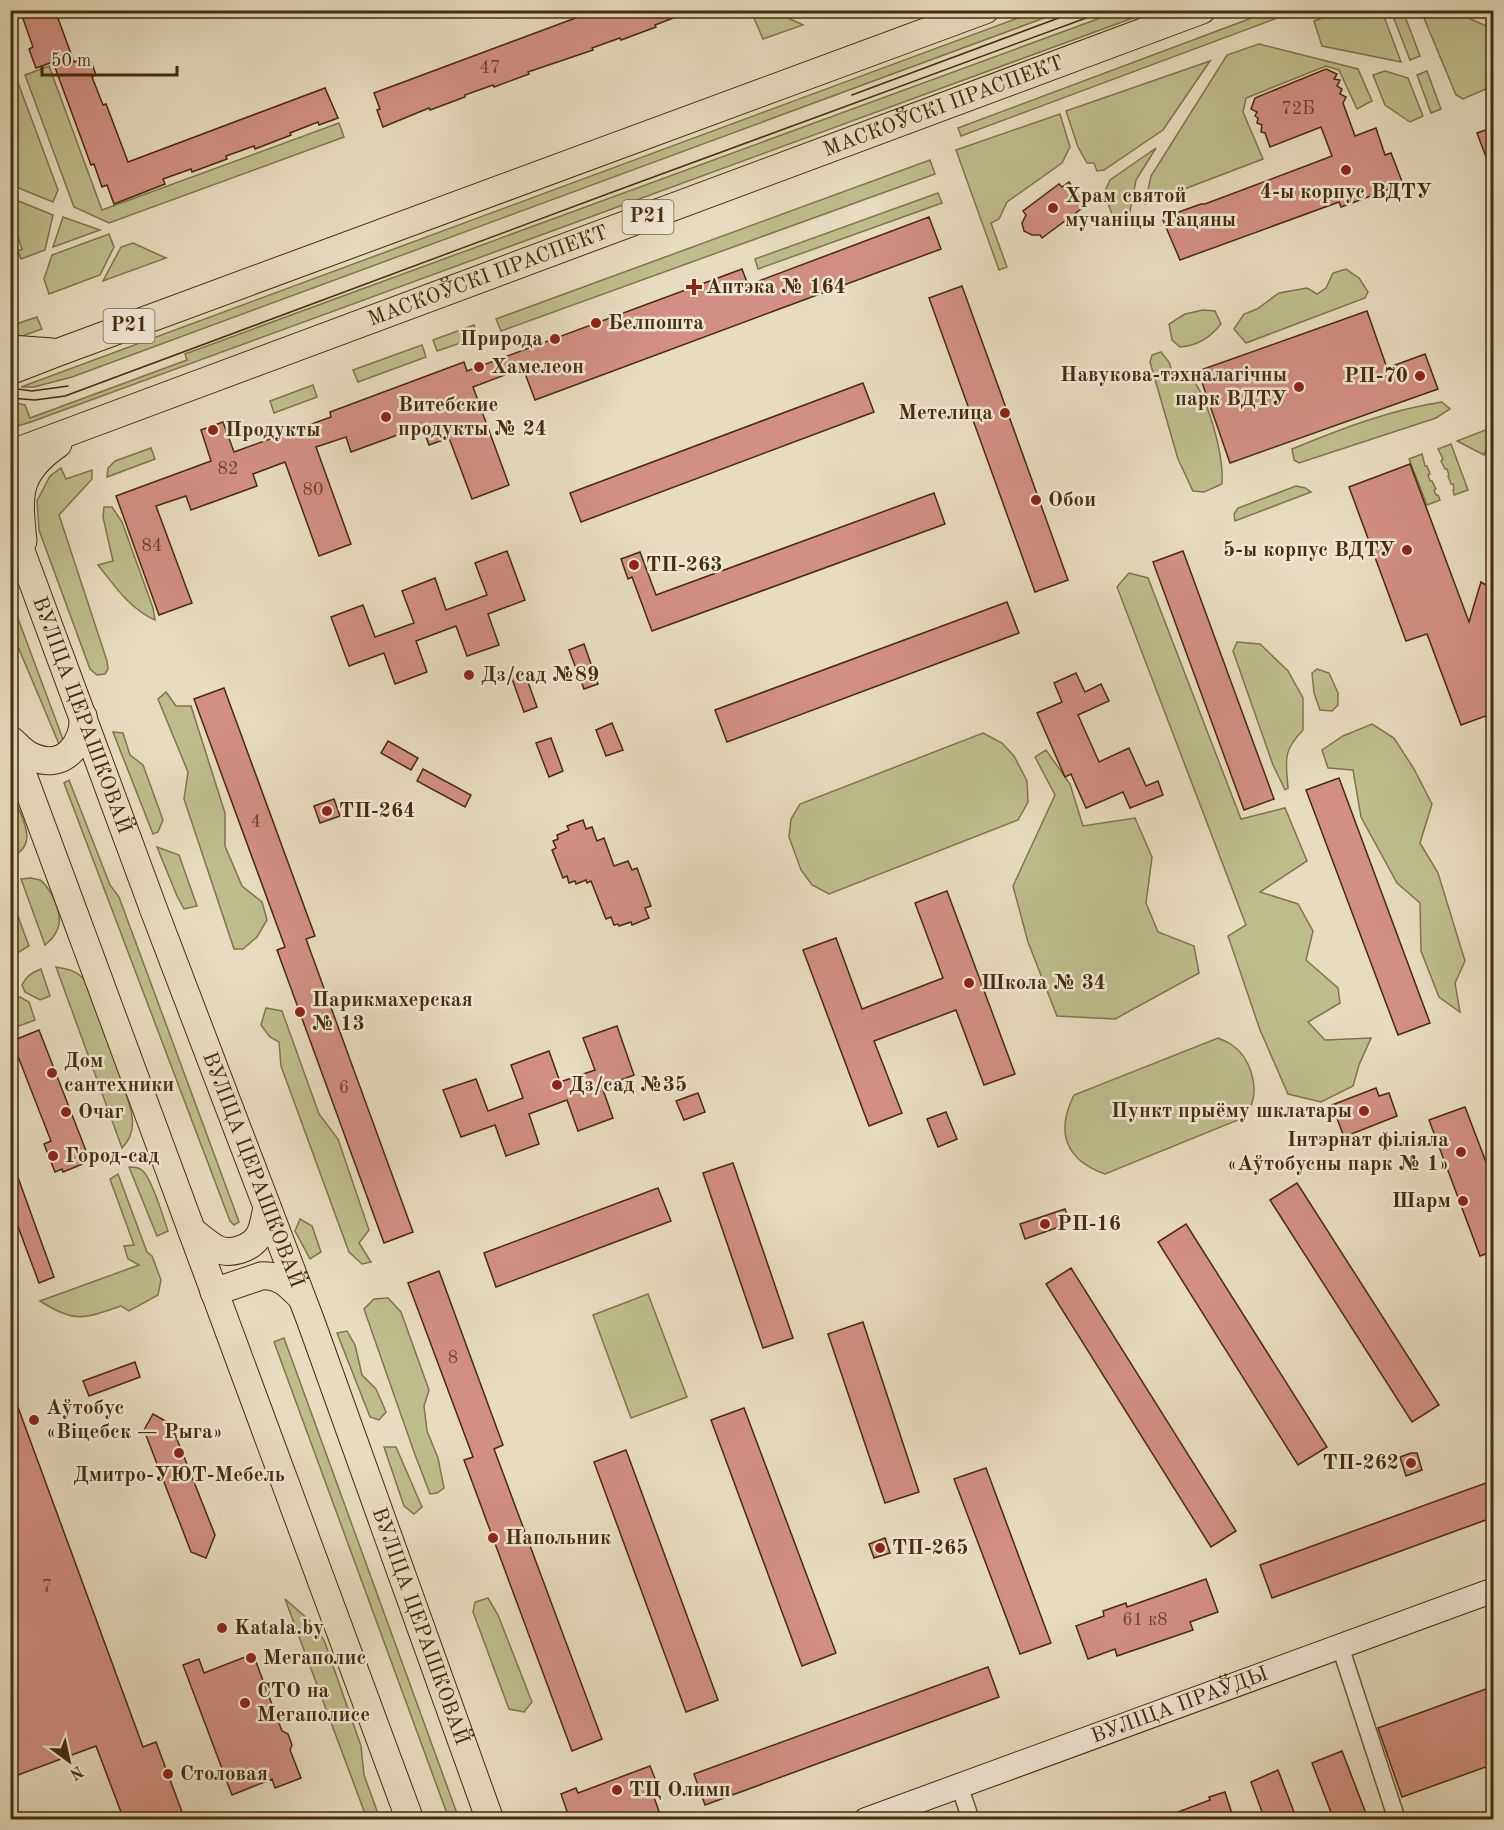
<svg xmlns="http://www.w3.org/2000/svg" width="1504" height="1830" font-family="'Old Standard TT',serif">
  <rect width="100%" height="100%" fill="#e7dcbf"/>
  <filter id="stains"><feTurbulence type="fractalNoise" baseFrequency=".00333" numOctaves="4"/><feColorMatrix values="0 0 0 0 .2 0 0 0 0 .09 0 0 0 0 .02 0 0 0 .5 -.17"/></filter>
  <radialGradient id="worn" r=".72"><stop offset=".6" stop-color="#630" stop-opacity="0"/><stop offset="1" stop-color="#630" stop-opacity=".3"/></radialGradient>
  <!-- green -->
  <g fill="#bdbe8c" stroke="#82744c" stroke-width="1.5">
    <path d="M1122 10 1152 11 31 422 11 428V402L25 405 30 418 187 360 185 354Z"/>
    <path d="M1273 10 1287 11 1288 14 961 136 958 128Z"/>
    <path d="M1344 10 1382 11 1401 62 1322 46 1314 21Z"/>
    <path d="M751 11H773L803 25 763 39Z"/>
    <path d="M1037 11H1063L72 377 34 387H21Z"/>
    <path d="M1391 11H1403L1420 56 1410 60Z"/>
    <path d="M1421 11H1453L1493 29V86L1463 99 1456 95Z"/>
    <path d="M1259 44 1358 69 1372 101 1357 109 1339 70 1326 66 1246 98 1243 112 1263 159 1145 204 1151 176 1227 55Z"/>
    <path d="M1210 61 1163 130 1104 170 1097 171 1094 163H1087L1078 147 1066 111Z"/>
    <path d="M49 66 102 210 339 123 344 137 109 223 74 207 25 75Z"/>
    <path d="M1385 71 1408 78 1423 116 1410 122 1385 105 1373 75Z"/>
    <path d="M1427 71 1441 109 1431 113 1417 75Z"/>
    <path d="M14 72 58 190 53 202 11 185 10 73Z"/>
    <path d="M1060 114 1070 147 1062 163 1007 202 999 219 991 223 1007 267 999 270 956 150Z"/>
    <path d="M1156 148 1136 180 1128 222 1117 227 1104 193 1110 180Z"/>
    <path d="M930 160 935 174 501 331 496 319Z"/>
    <path d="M938 193 942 203 758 269 755 259Z"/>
    <path d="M11 198 53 215 45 250 21 259 18 251 22 249 17 234 11 236Z"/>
    <path d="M63 217 100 230 53 247Z"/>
    <path d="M109 234 114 247 100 275 49 294 44 279 52 255Z"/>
    <path d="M133 243 166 258 103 281 121 247Z"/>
    <path d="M1346 269 1359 278 1368 292 1365 298 1246 343 1234 329 1244 314 1257 309 1279 293 1307 288 1317 294 1326 288 1333 273Z"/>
    <path d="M1203 310 1215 311 1221 324C1210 338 1197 346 1180 347L1172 340 1169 324 1185 314Z"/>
    <path d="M37 317 42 329 11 340 10 326Z"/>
    <path d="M474 325 478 337 437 351 433 340Z"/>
    <path d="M422 345 426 357 358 382 353 370Z"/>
    <path d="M1161 352 1169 362 1174 377 1189 375C1208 395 1224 456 1222 484L1204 492 1193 491 1178 459 1150 362 1152 355Z"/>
    <path d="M313 385 317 397 274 413 270 401Z"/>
    <path d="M1442 402 1450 409 1436 418 1299 463 1294 460 1292 449C1341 429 1389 410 1442 402Z"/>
    <path d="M1493 427V431L1484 455 1457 441Z"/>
    <path d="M1451 444 1468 490 1454 495 1453 490 1454 489 1453 484H1451L1448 476 1449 475 1447 469H1445L1441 461 1443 459 1438 449Z"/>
    <path d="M151 448 155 459 107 477 108 468 115 461Z"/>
    <path d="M1422 454 1425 466H1427L1430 474 1428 475 1430 481H1432L1436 489 1434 490 1436 495H1438L1440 500 1427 505 1409 459Z"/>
    <path d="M61 468 66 479 92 470V479L59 515 107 661 108 669 105 674 97 675 90 669 39 530 37 501 50 476Z"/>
    <path d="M1296 486 1305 488 1311 492 1235 521 1234 514 1238 508Z"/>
    <path d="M104 507H112L122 522 153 608 155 620C130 609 114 585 98 565L113 561 103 517Z"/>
    <path d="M1129 573 1148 578 1241 819 1285 808 1307 861 1260 892 1298 904 1313 931 1306 960 1338 988 1340 1003 1308 1022 1325 1040 1371 1038 1359 1065 1353 1086 1321 1102 1288 1094 1260 1030 1228 936 1246 925 1117 587Z"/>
    <path d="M10 597 64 742 59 744 11 630Z"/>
    <path d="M1237 642 1260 644 1288 671 1303 698V730C1282 752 1286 760 1288 788L1285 790 1273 765 1233 651Z"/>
    <path d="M1317 669 1329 673 1338 693V705L1332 711 1320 710 1314 693 1312 673Z"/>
    <path d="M166 692 176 706H191L225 813V846L242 886 262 902 267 920 257 937 243 949H234L184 799 188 772 158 699Z"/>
    <path d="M1372 724 1394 738 1414 769 1432 804 1420 843 1438 873 1465 961 1455 983 1460 1012 1439 997 1421 951 1420 903 1397 883 1361 817 1353 770 1328 768 1322 750 1343 736Z"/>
    <path d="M113 732 123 733 130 755 143 765 163 820 158 832 153 834Z"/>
    <path d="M983 733 1002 743 1014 756 1027 781 1028 802 1018 820 829 894 812 885 801 870 789 837 791 819 800 804Z"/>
    <path d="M1046 750 1070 784 1083 826 1135 818 1152 857 1146 903 1158 932 1194 946 1199 973 1115 1019 1057 1016 1028 942 1013 886 1055 795 1035 757Z"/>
    <path d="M69 780 110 885 119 897 238 1219 239 1222 234 1225 230 1221 64 783Z"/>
    <path d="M14 798C22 818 39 844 13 856L11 849 10 799Z"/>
    <path d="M157 847 179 855 197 906 184 909 177 896Z"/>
    <path d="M31 878C34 879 37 879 40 880 45 883 49 890 52 895 62 915 64 930 45 945L21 879Z"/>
    <path d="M10 895 29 946 11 957H10Z"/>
    <path d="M56 967C69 969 78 971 86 982L124 1080 122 1083C130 1105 141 1129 122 1148Z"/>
    <path d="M41 969 50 996 40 1000 25 992 22 985C26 976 32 972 41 969Z"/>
    <path d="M20 997 29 1002 35 1020 11 1029V1001Z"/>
    <path d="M266 1008 282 1011 319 1114 338 1139 369 1230 359 1243 371 1262 362 1264 349 1252 281 1066 279 1042 270 1037 261 1025Z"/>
    <path d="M1218 1038C1223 1040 1228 1042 1232 1045 1250 1057 1259 1086 1251 1106 1249 1110 1245 1115 1243 1118L1105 1174C1066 1160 1055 1133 1074 1095Z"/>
    <path d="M129 1167C134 1167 139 1167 143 1171 153 1181 163 1217 168 1231L157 1236Z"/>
    <path d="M118 1174 147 1252 152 1256 161 1280 158 1295 129 1311 121 1306C84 1319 74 1323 40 1301L139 1265 128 1259 124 1246 134 1245 110 1179Z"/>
    <path d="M300 1219 312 1226 321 1252 310 1259 295 1231Z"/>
    <path d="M648 1294 687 1397 631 1418 593 1315Z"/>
    <path d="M388 1298 401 1312 429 1390 424 1406 427 1431 438 1458 444 1488 437 1493 430 1494 414 1452 364 1309 374 1299Z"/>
    <path d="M347 1331 355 1345 362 1375 376 1389 386 1412 379 1420 370 1417 337 1333Z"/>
    <path d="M284 1338 459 1819H449L274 1342Z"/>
    <path d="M384 1447H396L422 1507 414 1514 404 1506Z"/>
    <path d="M488 1598 498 1615 532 1702 524 1712 509 1709 473 1612 475 1602Z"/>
    <path d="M285 1599 309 1620 324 1640 361 1746 364 1775 380 1819H367Z"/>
  </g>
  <!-- building -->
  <g fill="#d38f83" stroke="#462b0c" stroke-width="1.5">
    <path d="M20 10H55L74 62 89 56 96 75 92 77 103 105 106 104 128 162 325 88 338 118 319 125 318 122 290 133 291 135 255 149 254 146 226 156 227 159 192 172 191 169 163 179 165 184 114 204 107 185 102 187 94 164 91 165 53 62 36 68 29 49 33 47Z"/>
    <path d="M597 10H689V12L655 25 656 27 621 40 620 38 592 48 593 50 528 72 529 74 494 87 493 85 465 95V97L430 110 429 108 383 127 377 110 380 109 374 93Z"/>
    <path d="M1326 69 1337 74 1334 79 1340 80 1337 86 1342 89 1340 94 1346 97 1343 103 1355 136 1376 128 1385 155 1391 153 1403 184 1341 207 1339 202 1180 260 1162 218 1201 204H1205L1332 156 1321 127 1270 147 1265 133 1261 132 1262 125 1257 123 1258 118 1255 116 1257 112 1251 109 1255 98Z"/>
    <path d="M1494 127V173H1492L1477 133Z"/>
    <path d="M1069 182 1085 206 1042 238 1040 235H1032L1024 231 1022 223 1026 215 1023 211 1059 184 1062 187Z"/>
    <path d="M929 217 941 249 774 311 535 400 523 368 473 387 509 485 472 499 449 438 429 445 422 426 351 452 346 437 316 447 351 544 319 556 285 462 253 474 257 486 191 510 186 496 156 506 192 603 159 615 116 496 211 461 201 430 223 422 234 452 331 417 330 412 464 362 467 371 742 269 748 285Z"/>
    <path d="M962 286 1068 580 1035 592 929 298Z"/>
    <path d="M1367 311 1387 368 1425 354 1438 389 1230 463 1198 371Z"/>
    <path d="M863 383 874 412 581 522 570 493Z"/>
    <path d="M1410 464 1469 622 1481 582 1494 590V713L1461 725 1427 634 1406 641 1349 487Z"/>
    <path d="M934 493 945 524 652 631 632 577 628 579 621 559 640 552 656 595Z"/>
    <path d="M507 551 525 600 488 614 499 645 467 656 456 626 416 641 427 672 395 684 384 653 349 666 331 617 363 605 375 637 414 623 402 591 435 578 446 610 487 595 475 563Z"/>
    <path d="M1183 551 1274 799 1244 810 1153 562Z"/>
    <path d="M1007 602 1019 633 727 742 715 710Z"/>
    <path d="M584 644 598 684 584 689 569 650Z"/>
    <path d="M524 671 537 707 524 712 511 676Z"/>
    <path d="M1076 673 1085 692 1101 684 1109 701 1078 715 1099 762 1129 748 1146 786 1158 781 1163 795 1130 808 1123 792 1086 808 1071 774 1065 777 1037 713 1062 702 1054 683Z"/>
    <path d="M224 688 315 936 306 939 413 1232 384 1243 277 950 285 947 194 699Z"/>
    <path d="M612 723 623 750 606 756 596 730Z"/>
    <path d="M551 738 563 771 549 777 536 743Z"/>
    <path d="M388 741 418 758 411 770 381 753Z"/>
    <path d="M423 769 471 795 465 807 417 781Z"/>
    <path d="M1339 778 1430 1023 1398 1035 1306 790Z"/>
    <path d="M334 799 340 816 320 823 314 806Z"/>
    <path d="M583 820 586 829 592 827 597 841 604 838 614 866 628 861 632 870 637 868 651 906 645 908 649 918 632 925 631 922 619 926 618 924 614 925 611 917 606 919 591 881 587 883 586 880 576 884 575 881 569 883 567 876 563 878 552 850 556 848 553 841 558 839 557 835 569 830 567 826Z"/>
    <path d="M947 891 1015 1074 984 1085 956 1010 874 1041 902 1113 869 1126 803 950 836 938 862 1009 943 978 915 903Z"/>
    <path d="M617 1026 634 1075 602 1087 613 1118 578 1131 567 1100 529 1114 539 1144 506 1156 495 1125 461 1137 443 1090 476 1079 488 1111 523 1098 511 1065 549 1051 560 1082 595 1070 583 1038Z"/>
    <path d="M39 1030 90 1161 63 1172 62 1169 55 1172 44 1144 51 1141 12 1041Z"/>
    <path d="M1376 1088 1379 1096 1389 1093 1397 1116 1344 1137 1332 1105Z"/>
    <path d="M698 1093 705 1112 684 1120 676 1101Z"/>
    <path d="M1465 1107 1494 1183V1251L1480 1256 1429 1120Z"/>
    <path d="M946 1112 957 1139 938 1147 927 1119Z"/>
    <path d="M10 1161H12L54 1277 39 1283 10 1205Z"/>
    <path d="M733 1163 793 1338 763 1348 703 1173Z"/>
    <path d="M1297 1183 1439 1405 1412 1422 1270 1200Z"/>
    <path d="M658 1188 671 1221 496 1287 484 1253Z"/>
    <path d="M1065 1209 1070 1223 1025 1239 1020 1224Z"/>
    <path d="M1186 1224 1327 1447 1298 1465 1158 1242Z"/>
    <path d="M1071 1268 1236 1531 1211 1547 1046 1284Z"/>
    <path d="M439 1271 503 1445 494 1449 602 1739 572 1751 464 1460 473 1457 408 1283Z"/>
    <path d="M863 1322 919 1492 885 1503 828 1334Z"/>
    <path d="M135 1362 140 1377 89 1396 83 1381Z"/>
    <path d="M12 1391 143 1747 156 1742 185 1820H124L96 1746 10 1778V1392Z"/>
    <path d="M744 1408 836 1653 802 1666 711 1420Z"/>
    <path d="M153 1414 171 1424 215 1535 206 1558 191 1552 144 1430Z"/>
    <path d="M626 1450 718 1700 686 1712 594 1462Z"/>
    <path d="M1411 1453H1417L1422 1470 1406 1476 1400 1457Z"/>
    <path d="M986 1468 1051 1643 1020 1654 954 1479Z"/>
    <path d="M1494 1480V1517L1272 1598 1260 1565Z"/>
    <path d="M885 1538 890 1553 874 1558 869 1544Z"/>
    <path d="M1206 1579 1218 1612 1190 1622 1193 1630 1117 1656 1115 1649 1088 1659 1076 1626 1104 1616 1103 1611 1126 1603 1127 1607Z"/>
    <path d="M253 1654 282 1731 288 1734 292 1745 290 1750 301 1778 275 1788 272 1779 232 1795 183 1665 199 1659 204 1673Z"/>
    <path d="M988 1667 999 1697 705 1805 694 1774Z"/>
    <path d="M1494 1686V1764L1402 1797 1378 1728Z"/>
    <path d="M1342 1751 1367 1816 1358 1820H1334L1312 1763Z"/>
    <path d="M650 1766 656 1781 649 1783 662 1820H570L561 1794 576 1788 578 1793Z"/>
    <path d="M1278 1770 1297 1820H1265L1251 1782Z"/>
    <path d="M1225 1792 1234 1820H1162V1818L1210 1800 1209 1797Z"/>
  </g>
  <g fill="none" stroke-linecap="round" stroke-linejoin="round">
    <!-- minor casing -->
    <g stroke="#6e5739" stroke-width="19">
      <g id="minor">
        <path d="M1340 1646 1397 1820"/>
        <path d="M959 1785 971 1820"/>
      </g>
    </g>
    <!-- secondary casing -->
    <g stroke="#462b0c" stroke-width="26">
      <g id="secondary">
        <path id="s1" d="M866 1820 1494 1590"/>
      </g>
    </g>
    <!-- primary casing -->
    <g stroke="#462b0c" stroke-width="29">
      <g id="primary">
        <path d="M10 349 52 352"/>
        <path d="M10 371 59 352 985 10"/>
        <path id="s2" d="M10 454 1202 10"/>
        <path id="s3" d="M10 521 155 913 310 1319 490 1820"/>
        <path d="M23 541C18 494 16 473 58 444"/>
        <path d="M10 740 410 1820"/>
        <path d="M11 740C18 746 24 754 33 757 63 771 85 744 83 716"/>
        <path d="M192 1231C199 1236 207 1243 215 1248 229 1256 252 1249 260 1234 264 1226 265 1216 267 1207"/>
        <path d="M214 1292 261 1276C279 1274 289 1285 301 1297"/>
      </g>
    </g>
    <!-- minor -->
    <use href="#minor" stroke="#efe8d5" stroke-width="16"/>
    <!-- secondary -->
    <use href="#secondary" stroke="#efe8d5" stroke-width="24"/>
    <!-- primary -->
    <use href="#primary" stroke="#e7dcbf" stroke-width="27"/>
    <!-- tram -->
    <g stroke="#462b0c" stroke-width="1.5">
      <path d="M852 95 1080 10"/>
      <path d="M10 388 32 391 68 386"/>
      <path d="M10 398 35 400 65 396 610 193 1108 10"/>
    </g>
  </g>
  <!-- markers -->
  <g fill="#8f2418" stroke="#efe8d5" stroke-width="2">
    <circle cx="1346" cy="170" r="6"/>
    <circle cx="1053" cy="208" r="6"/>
    <path d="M691 278h6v6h6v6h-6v6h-6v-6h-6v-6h6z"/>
    <circle cx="596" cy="323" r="6"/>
    <circle cx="555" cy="339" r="6"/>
    <circle cx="479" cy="367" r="6"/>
    <circle cx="1420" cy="376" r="6"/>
    <circle cx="1299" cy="387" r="6"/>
    <circle cx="1005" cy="413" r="6"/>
    <circle cx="386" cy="417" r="6"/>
    <circle cx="213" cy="430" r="6"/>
    <circle cx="1036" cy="500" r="6"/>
    <circle cx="1407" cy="550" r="6"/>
    <circle cx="634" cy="565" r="6"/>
    <circle cx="469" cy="675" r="6"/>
    <circle cx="327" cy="811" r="6"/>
    <circle cx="969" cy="983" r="6"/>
    <circle cx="300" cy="1012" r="6"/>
    <circle cx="52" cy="1073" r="6"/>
    <circle cx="557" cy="1085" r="6"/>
    <circle cx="1364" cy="1111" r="6"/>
    <circle cx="66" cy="1112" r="6"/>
    <circle cx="1461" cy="1152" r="6"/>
    <circle cx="53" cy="1156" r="6"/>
    <circle cx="1463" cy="1201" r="6"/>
    <circle cx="1045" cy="1224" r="6"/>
    <circle cx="34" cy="1420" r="6"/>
    <circle cx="179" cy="1453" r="6"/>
    <circle cx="1411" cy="1463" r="6"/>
    <circle cx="493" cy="1538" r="6"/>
    <circle cx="880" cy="1548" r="6"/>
    <circle cx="222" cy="1628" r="6"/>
    <circle cx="251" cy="1658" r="6"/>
    <circle cx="245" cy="1703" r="6"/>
    <circle cx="168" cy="1774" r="6"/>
    <circle cx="617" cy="1790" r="6"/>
  </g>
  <g text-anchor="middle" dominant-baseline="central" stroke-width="5" stroke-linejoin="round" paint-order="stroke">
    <!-- number labels -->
    <g font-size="18" fill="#69442a">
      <text x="490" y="68">47</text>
      <text x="1298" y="109">72Б</text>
      <text x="228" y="469">82</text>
      <text x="313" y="490">80</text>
      <text x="152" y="546">84</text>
      <text x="256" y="822">4</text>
      <text x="344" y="1088">6</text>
      <text x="453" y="1358">8</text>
      <text x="47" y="1587">7</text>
      <text x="1145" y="1620">61 к8</text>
    </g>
    <!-- shield labels -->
    <g fill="#efe8d5" stroke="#796448" stroke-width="1.5">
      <rect x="622.5" y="200" width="51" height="34" rx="4.5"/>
      <rect x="103.5" y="309" width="51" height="34" rx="4.5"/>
    </g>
    <g font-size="20" font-weight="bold" fill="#462b0c">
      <text x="648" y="217">Р21</text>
      <text x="129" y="326">Р21</text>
    </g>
    <!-- street labels -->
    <g font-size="21" fill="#462b0c" stroke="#efe8d5">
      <text stroke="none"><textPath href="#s2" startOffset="996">МАСКОЎСКІ ПРАСПЕКТ</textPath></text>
      <text stroke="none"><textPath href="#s2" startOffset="510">МАСКОЎСКІ ПРАСПЕКТ</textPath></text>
      <text stroke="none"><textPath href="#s3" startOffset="207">ВУЛІЦА ЦЕРАШКОВАЙ</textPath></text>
      <text stroke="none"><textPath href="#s3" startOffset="693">ВУЛІЦА ЦЕРАШКОВАЙ</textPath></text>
      <text stroke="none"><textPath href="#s3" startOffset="1179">ВУЛІЦА ЦЕРАШКОВАЙ</textPath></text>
      <text stroke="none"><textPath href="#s1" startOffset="334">ВУЛІЦА ПРАЎДЫ</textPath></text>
    </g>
    <!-- poi labels -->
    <g font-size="21" font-weight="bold" fill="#462b0c" stroke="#efe8d5" text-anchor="start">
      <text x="1346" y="192" text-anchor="middle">4-ы корпус ВДТУ</text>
      <text x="1065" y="196">Храм святой<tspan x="1065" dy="24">мучаніцы Тацяны</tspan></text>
      <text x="706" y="287">Аптэка № 164</text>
      <text x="608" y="323">Белпошта</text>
      <text x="543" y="339" text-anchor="end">Природа</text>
      <text x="491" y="367">Хамелеон</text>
      <text x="1287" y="375" text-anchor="end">Навукова-тэхналагічны<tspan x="1287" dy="24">парк ВДТУ</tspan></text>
      <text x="1408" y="376" text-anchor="end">РП-70</text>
      <text x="398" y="405">Витебские<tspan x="398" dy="24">продукты № 24</tspan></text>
      <text x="993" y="413" text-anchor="end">Метелица</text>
      <text x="225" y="430">Продукты</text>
      <text x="1048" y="500">Обои</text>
      <text x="1395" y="550" text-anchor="end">5-ы корпус ВДТУ</text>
      <text x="646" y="565">ТП-263</text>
      <text x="481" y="675">Дз/сад №89</text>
      <text x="339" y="811">ТП-264</text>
      <text x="981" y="983">Школа № 34</text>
      <text x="312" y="1000">Парикмахерская<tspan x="312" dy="24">№ 13</tspan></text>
      <text x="64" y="1061">Дом<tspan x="64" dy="24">сантехники</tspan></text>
      <text x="569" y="1085">Дз/сад №35</text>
      <text x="1352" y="1111" text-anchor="end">Пункт прыёму шклатары</text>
      <text x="78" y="1112">Очаг</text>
      <text x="1449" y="1140" text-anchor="end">Інтэрнат філіяла<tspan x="1449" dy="24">«Аўтобусны парк № 1»</tspan></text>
      <text x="65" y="1156">Город-сад</text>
      <text x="1451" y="1201" text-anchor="end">Шарм</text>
      <text x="1057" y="1224">РП-16</text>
      <text x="46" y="1408">Аўтобус<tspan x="46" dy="24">«Віцебск — Рыга»</tspan></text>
      <text x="1399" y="1463" text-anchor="end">ТП-262</text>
      <text x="179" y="1475" text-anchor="middle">Дмитро-УЮТ-Мебель</text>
      <text x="505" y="1538">Напольник</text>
      <text x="892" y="1548">ТП-265</text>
      <text x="234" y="1628">Katala.by</text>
      <text x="263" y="1658">Мегаполис</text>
      <text x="257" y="1691">СТО на<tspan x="257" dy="24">Мегаполисе</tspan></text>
      <text x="180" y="1774">Столовая</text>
      <text x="629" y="1790">ТЦ Олимп</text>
    </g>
  </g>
  <!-- margin -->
  <rect width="1504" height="1830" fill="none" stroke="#e7dcbf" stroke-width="36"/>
  <rect x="12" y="12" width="1480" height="1806" fill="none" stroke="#462b0c" stroke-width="3"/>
  <rect x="18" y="18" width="1468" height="1794" fill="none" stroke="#462b0c" stroke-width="1.5"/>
  <!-- north arrow -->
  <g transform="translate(69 1761) rotate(147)" stroke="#efe8d5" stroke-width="4.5" paint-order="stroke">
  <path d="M0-4.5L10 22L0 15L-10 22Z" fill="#462b0c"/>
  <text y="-9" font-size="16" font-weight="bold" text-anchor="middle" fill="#462b0c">N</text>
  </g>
  <!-- scale -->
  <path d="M42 66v9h135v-9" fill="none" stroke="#462b0c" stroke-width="3"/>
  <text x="51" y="66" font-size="18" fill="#462b0c" stroke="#efe8d5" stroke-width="4.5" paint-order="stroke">50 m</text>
  <rect width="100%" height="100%" filter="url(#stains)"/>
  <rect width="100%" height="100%" fill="url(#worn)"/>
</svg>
